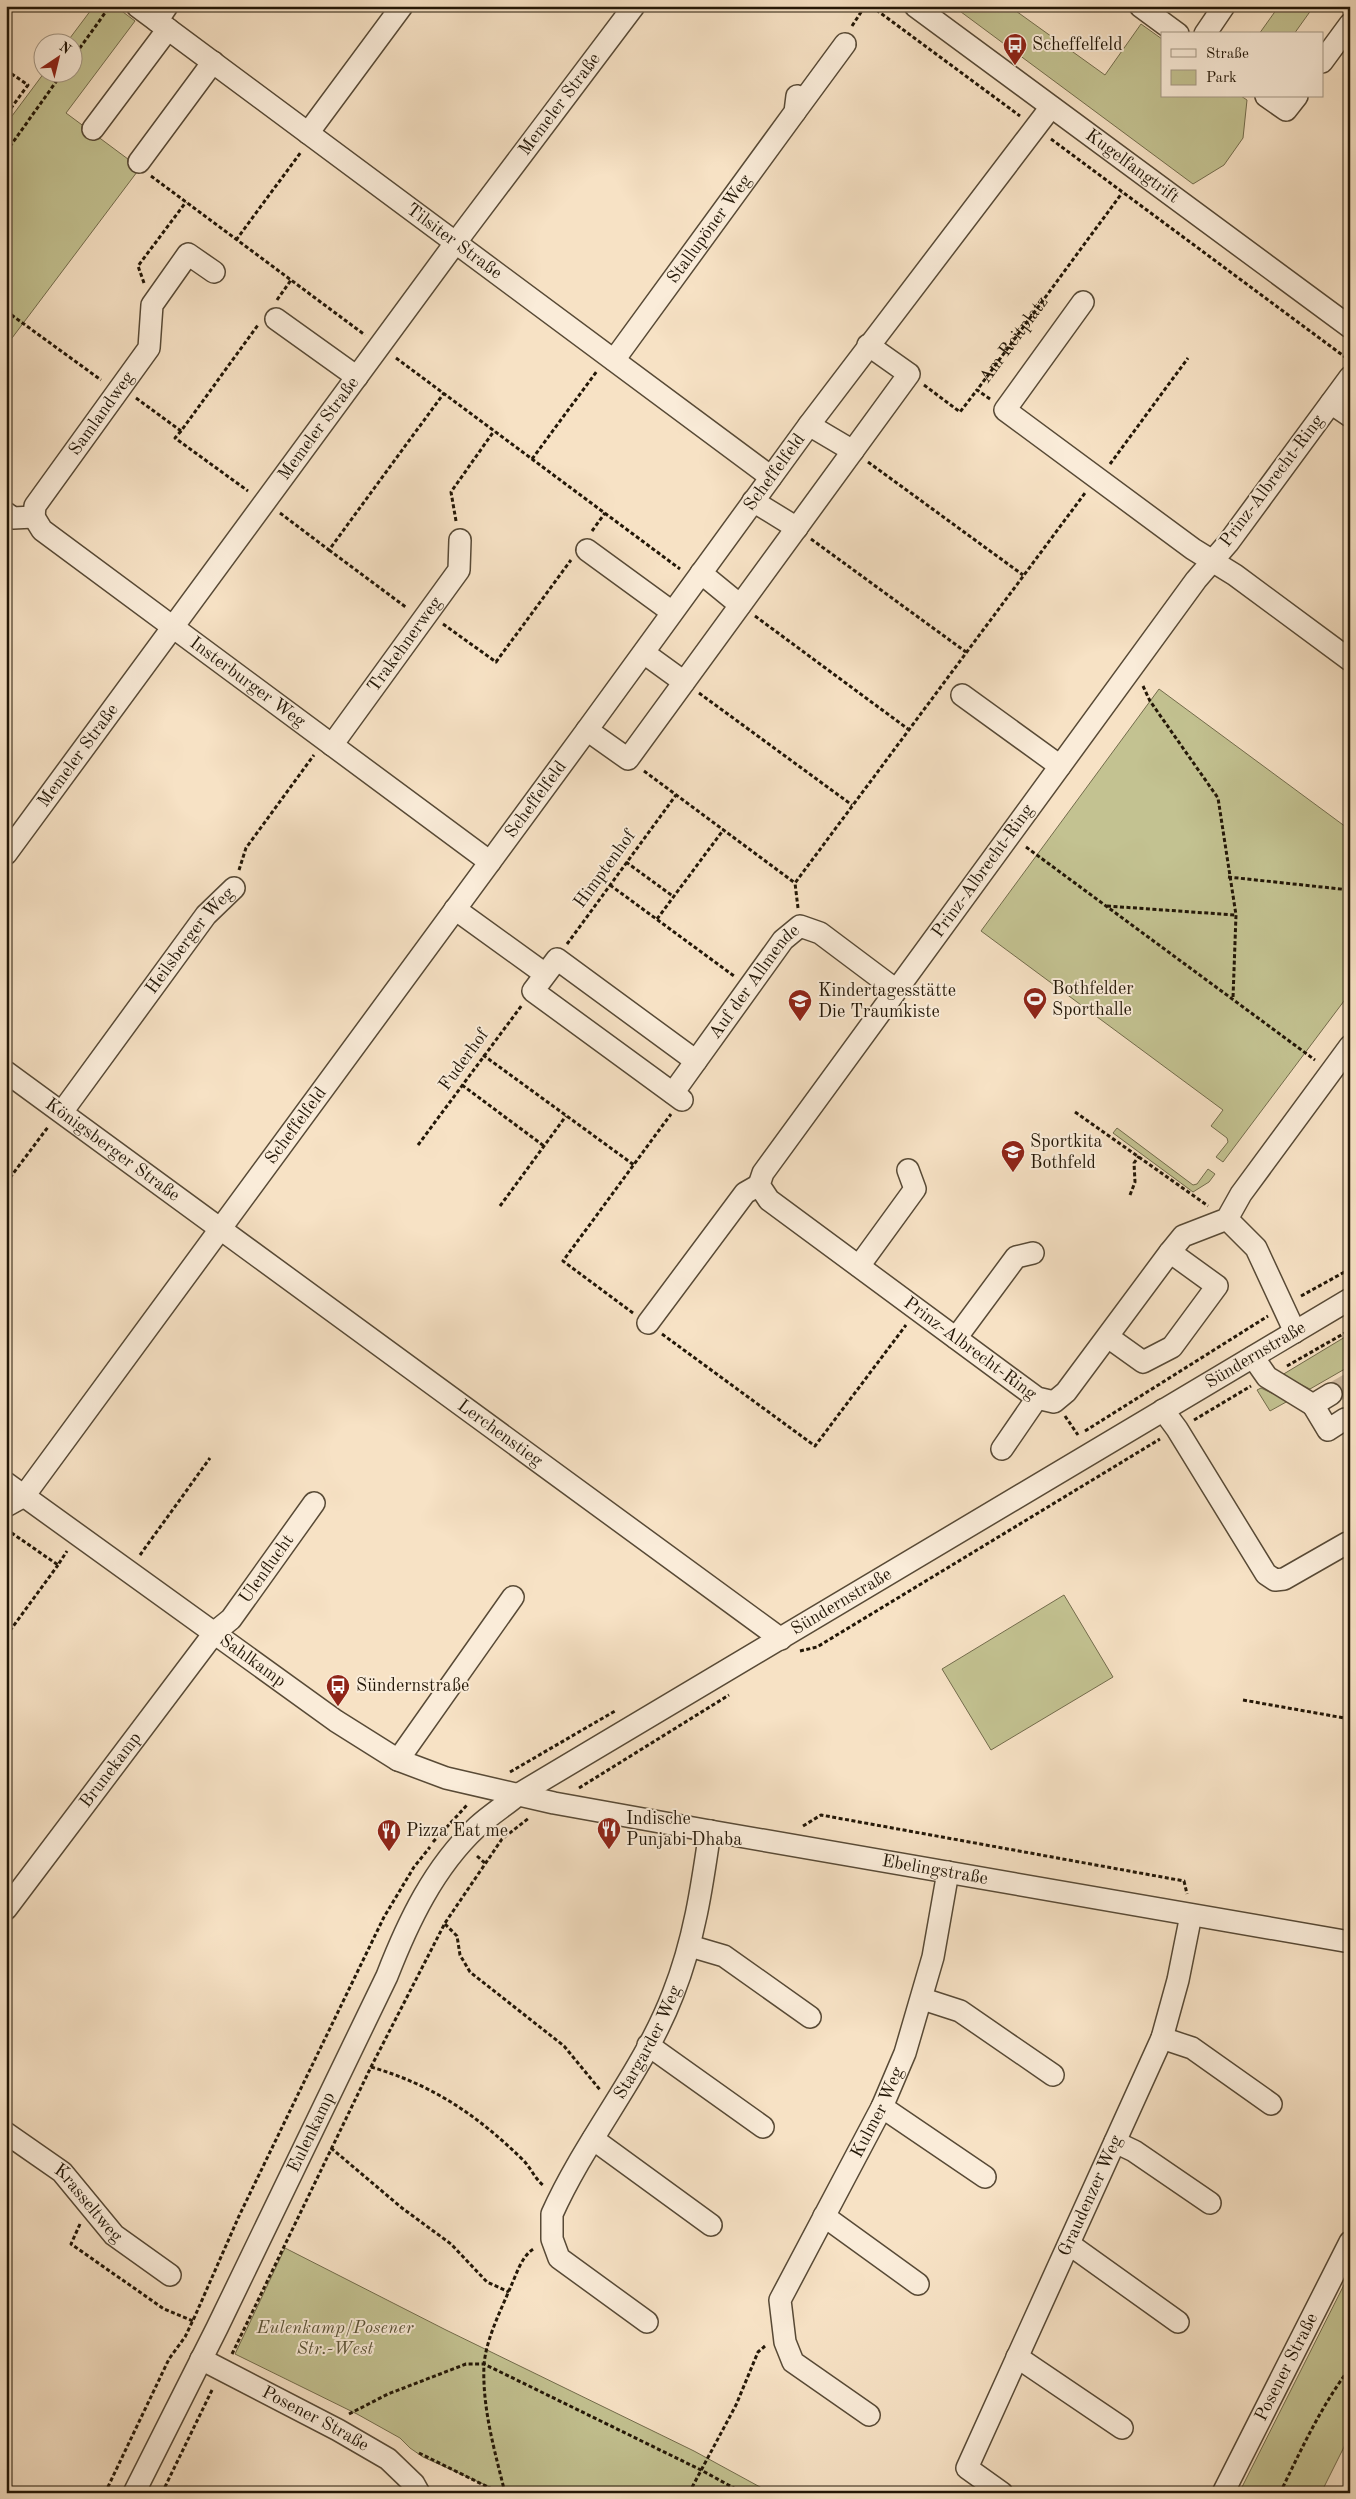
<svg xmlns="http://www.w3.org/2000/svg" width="1356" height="2499" font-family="'Old Standard TT',serif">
  <rect width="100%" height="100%" fill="#f7e2c5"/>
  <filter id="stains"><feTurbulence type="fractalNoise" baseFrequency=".004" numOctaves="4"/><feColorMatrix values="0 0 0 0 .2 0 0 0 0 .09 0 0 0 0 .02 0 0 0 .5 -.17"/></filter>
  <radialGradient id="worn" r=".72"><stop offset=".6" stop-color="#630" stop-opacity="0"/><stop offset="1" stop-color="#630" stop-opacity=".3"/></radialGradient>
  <!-- green -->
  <g fill="#c3c291" stroke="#736c4c">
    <path d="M94 6H115L135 21 66 113 140 168 6 346V124L44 73 72 72V42H67Z"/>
    <path d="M953 6H1009L1105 75 1141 24 1162 39V96H1241L1247 100 1243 138 1224 165 1193 184Z"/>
    <path d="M1279 6H1314L1294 34H1259Z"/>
    <path d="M1159 689 1350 830V993L1223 1162 1216 1157 1228 1142 1227 1138 1211 1126 1223 1110 981 931Z"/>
    <path d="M1117 1128 1193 1185 1197 1184 1208 1169 1215 1174 1209 1182 1193 1192 1113 1133Z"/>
    <path d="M1350 1334V1366L1310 1389 1282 1375Z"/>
    <path d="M1261 1388 1288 1401 1270 1411 1257 1390Z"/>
    <path d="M1064 1595 1113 1677 991 1750 942 1669Z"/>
    <path d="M285 2248 446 2330 694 2451 771 2493H503L423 2457 410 2448 400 2438 357 2414 235 2354Z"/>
    <path d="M1350 2273V2435L1321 2493H1239Z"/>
  </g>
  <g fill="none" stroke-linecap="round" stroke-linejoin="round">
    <!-- minor-tunnel -->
    <path stroke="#cdb99f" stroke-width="21" stroke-dasharray="21 11" stroke-linecap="butt" d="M1331 1394 1350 1383"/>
    <!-- minor casing -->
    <g stroke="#584a36" stroke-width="24">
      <g id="minor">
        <path id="s2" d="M137 6 771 477"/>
        <path id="s3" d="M915 6 1350 327"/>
        <path d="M1140 6 1178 34"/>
        <path d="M157 21 167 6"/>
        <path d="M1205 34 1224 6"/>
        <path d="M1322 62 1350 24"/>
        <path d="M1266 96 1286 110 1297 96"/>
        <path d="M795 112 845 44"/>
        <path d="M93 129 168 29"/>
        <path d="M308 133 402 6"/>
        <path d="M139 162 213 62"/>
        <path d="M1083 302 1005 410 1193 549 1235 575 1350 660"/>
        <path d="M276 319 357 377"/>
        <path id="s4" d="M614 360 795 112 797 96"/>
        <path id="s5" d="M1350 377 1228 543 1196 580 763 1173 759 1185 769 1200 1037 1398 1054 1402 1066 1392 1170 1252 1183 1236 1227 1219 1241 1194 1350 1046"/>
        <path d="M1331 403 1350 416"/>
        <path d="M809 425 853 451"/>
        <path d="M753 501 797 528"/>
        <path d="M6 513 13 518 34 517"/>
        <path id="s6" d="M34 517 42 530 490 862"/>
        <path id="s7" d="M34 517 35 506 149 348 152 305 188 254 214 272"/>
        <path d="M587 550 672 612"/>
        <path d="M701 573 740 605"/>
        <path d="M644 653 684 682"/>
        <path d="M962 695 1060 766"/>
        <path d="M587 730 628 759 909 374 868 345"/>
        <path id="s8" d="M332 745 459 570 460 540"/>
        <path id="s9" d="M6 854 456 242 634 6"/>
        <path d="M455 909 545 974"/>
        <path id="s10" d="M6 1072 781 1639"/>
        <path id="s11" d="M673 1093 783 940 800 926 820 933 896 990"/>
        <path d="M682 1100 533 991 557 959 696 1061"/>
        <path id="s12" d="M62 1112 206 915 234 888"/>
        <path d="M1227 1219 1256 1248 1295 1332"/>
        <path d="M859 1266 915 1189 908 1170"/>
        <path d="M648 1323 745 1193 759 1185"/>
        <path d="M1108 1337 1143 1362 1172 1347 1217 1286 1170 1252"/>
        <path d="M956 1338 1016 1257 1033 1253"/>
        <path d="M1253 1357 1267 1377 1313 1405 1331 1394"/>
        <path d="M1313 1405 1328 1430 1345 1419"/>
        <path d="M1163 1410 1177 1429 1266 1574 1275 1580 1284 1579 1347 1543"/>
        <path d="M1002 1449 1037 1398"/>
        <path id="s13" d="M6 1483 336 1721 398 1760 446 1778 554 1803 710 1831 1350 1942"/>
        <path id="s14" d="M6 1506 24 1496 587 730 809 425 1051 107"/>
        <path d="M398 1760 513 1597"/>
        <path id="s15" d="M6 1909 215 1632 231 1619 314 1503"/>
        <path d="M690 1946 724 1956 810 2017"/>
        <path d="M923 1999 960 2011 1053 2075"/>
        <path d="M1162 2038 1192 2048 1271 2104"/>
        <path d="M648 2045 763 2127"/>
        <path d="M882 2107 985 2177"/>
        <path id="s16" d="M6 2133 62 2172 114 2235 170 2275"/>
        <path d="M593 2139 711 2225"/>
        <path d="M1115 2142 1134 2151 1210 2203"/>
        <path d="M824 2216 918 2284"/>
        <path d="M1069 2244 1178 2322"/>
        <path id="s17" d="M647 2322 559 2258 552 2239V2214C586 2138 643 2072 673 1994 694 1941 702 1887 710 1831"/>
        <path d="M1017 2357 1122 2428"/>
        <path id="s18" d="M201 2359 338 2430 388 2459 414 2484 419 2493"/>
        <path id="s19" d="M869 2415 793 2362 785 2342 780 2300 882 2107 905 2053 933 1957 948 1872"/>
        <path id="s20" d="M134 2493 217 2328 387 1976C408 1922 434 1867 477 1827 490 1815 506 1805 519 1794L1350 1299"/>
        <path id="s21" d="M1002 2493 967 2468 1162 2038 1178 1980 1191 1915"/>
        <path id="s22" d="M1223 2493 1350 2242"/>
      </g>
    </g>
    <!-- path -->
    <g stroke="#231707" stroke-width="3" stroke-dasharray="4 2.5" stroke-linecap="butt">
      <path d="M871 6 1020 116"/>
      <path d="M852 26 865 6"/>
      <path d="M72 59 110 6"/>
      <path d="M6 70 28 85 6 115"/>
      <path d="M1051 139 1345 357"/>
      <path d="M6 152 63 72"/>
      <path d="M151 176 365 335"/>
      <path d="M236 240 301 152"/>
      <path d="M144 283 138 266 186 202"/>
      <path d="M277 300 291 280"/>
      <path d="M6 311 101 380"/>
      <path d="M396 358 680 569"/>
      <path d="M924 385 960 412 977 390"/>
      <path d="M136 398 181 431 258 325"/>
      <path id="s1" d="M990 399 977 390 1122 193"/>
      <path d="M181 431 175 438 248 491"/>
      <path d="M532 459 597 371"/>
      <path d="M868 462 1023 575"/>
      <path d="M1110 464 1188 358"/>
      <path d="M280 513 329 550 444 393"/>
      <path d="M456 521 451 492 494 431"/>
      <path d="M592 531 605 513"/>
      <path d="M811 539 966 652"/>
      <path d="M329 550 407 608"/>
      <path d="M755 616 908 729"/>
      <path d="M443 624 496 662 571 560"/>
      <path d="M1143 686 1150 701 1218 798 1236 915 1233 998"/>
      <path d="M699 693 852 805"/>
      <path d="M644 771 795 883"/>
      <path d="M1026 847 1315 1060"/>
      <path d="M626 862 674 897"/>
      <path d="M239 870 246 848 314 755"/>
      <path d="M1228 877 1350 890"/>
      <path d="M610 885 734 976"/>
      <path d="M1107 906 1235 915"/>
      <path d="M798 908 795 883 1085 493"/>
      <path d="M657 919 724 829"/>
      <path d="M567 944 676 795"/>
      <path d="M483 1055 634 1165"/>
      <path d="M462 1085 544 1146"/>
      <path d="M1075 1112 1208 1206"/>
      <path d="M418 1145 522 1005"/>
      <path d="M6 1183 48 1127"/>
      <path d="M1130 1195 1135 1182 1134 1163 1139 1156"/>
      <path d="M500 1206 566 1116"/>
      <path d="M1301 1296 1350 1269"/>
      <path d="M633 1313 563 1261 671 1114"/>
      <path d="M662 1334 815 1446 906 1325"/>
      <path d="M1287 1366 1350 1330"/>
      <path d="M1065 1416 1078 1435"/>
      <path d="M1194 1420 1251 1386"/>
      <path d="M1085 1431 1268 1316"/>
      <path d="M6 1529 58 1565 67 1551"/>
      <path d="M140 1555 210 1458"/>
      <path d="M6 1636 58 1565"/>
      <path d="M800 1651 817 1647 1160 1439"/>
      <path d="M1243 1700 1350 1719"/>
      <path d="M510 1772 615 1711"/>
      <path d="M579 1788 729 1695"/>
      <path d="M803 1826 821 1815 1184 1881 1187 1894"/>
      <path d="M433 1842 468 1804"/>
      <path d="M477 1856 486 1864"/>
      <path d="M445 1924 457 1936 460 1955 470 1972 564 2046 601 2091"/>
      <path d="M371 2067C433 2085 477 2115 523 2160 531 2168 535 2179 544 2186"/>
      <path d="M331 2148 402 2208 451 2244 487 2282 509 2292"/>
      <path d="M80 2224 71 2244 164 2309 193 2321"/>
      <path d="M232 2354 371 2067 445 1923 502 1839 529 1818"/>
      <path d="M349 2414 388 2394 466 2364H484L701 2470 743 2493"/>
      <path d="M419 2453 500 2493"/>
      <path d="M105 2493 169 2359 185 2337 195 2316 239 2216 384 1917 414 1867 430 1847"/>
      <path d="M162 2493 213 2388"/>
      <path d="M505 2493C495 2452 482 2408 484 2365 486 2339 501 2310 511 2286 517 2273 522 2255 535 2248"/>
      <path d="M689 2493 736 2405 758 2352 765 2346"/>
      <path d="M1280 2493C1301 2450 1321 2406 1350 2368"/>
    </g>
    <!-- minor -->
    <use href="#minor" stroke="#faecd9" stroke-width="21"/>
  </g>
  <!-- icons -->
  <defs>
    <g id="bus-pin" transform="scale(1.25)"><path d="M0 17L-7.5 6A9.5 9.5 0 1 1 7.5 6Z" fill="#8f2418" stroke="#faecd9"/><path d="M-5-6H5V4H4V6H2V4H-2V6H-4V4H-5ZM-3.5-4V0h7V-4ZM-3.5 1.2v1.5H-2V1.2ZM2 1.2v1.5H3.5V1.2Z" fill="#fff"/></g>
    <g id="stadium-pin" transform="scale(1.25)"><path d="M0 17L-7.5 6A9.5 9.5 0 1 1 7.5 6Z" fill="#8f2418" stroke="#faecd9"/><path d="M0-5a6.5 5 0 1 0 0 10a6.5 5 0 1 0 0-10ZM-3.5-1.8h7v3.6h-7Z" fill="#fff"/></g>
    <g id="school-pin" transform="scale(1.25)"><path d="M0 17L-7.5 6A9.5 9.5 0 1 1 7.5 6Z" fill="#8f2418" stroke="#faecd9"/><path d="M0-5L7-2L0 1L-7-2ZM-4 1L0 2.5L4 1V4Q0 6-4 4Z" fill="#fff"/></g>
    <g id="restaurant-pin" transform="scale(1.25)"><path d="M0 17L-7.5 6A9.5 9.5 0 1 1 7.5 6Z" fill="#8f2418" stroke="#faecd9"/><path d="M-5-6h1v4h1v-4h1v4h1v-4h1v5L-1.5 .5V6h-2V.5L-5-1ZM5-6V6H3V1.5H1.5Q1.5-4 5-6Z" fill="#fff"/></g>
  </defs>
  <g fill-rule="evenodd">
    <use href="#bus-pin" x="1015" y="45"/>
    <use href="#stadium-pin" x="1035" y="999"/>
    <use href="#school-pin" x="800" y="1001"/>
    <use href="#school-pin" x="1013" y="1152"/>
    <use href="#bus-pin" x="338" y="1686"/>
    <use href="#restaurant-pin" x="609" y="1829"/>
    <use href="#restaurant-pin" x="389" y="1831"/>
  </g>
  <g text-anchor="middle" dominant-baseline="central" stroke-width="4" stroke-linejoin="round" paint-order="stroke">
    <!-- poi labels -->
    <g font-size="18" fill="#231707" stroke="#faecd9" text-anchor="start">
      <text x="1032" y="45">Scheffelfeld</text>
      <text x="1052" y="989">Bothfelder<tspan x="1052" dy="21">Sporthalle</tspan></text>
      <text x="818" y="991">Kindertagesstätte<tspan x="818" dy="21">Die Traumkiste</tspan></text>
      <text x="1030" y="1142">Sportkita<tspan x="1030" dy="21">Bothfeld</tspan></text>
      <text x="356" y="1686">Sündernstraße</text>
      <text x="626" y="1819">Indische<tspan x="626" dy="21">Punjabi Dhaba</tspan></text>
      <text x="406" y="1831">Pizza Eat me</text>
    </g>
    <!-- street labels -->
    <g font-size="18" fill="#231707" stroke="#faecd9">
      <text stroke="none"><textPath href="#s9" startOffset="932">Memeler Straße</textPath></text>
      <text stroke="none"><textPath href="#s3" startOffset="270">Kugelfangtrift</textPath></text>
      <text stroke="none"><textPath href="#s4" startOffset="162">Stallupöner Weg</textPath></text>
      <text stroke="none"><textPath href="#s2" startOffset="395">Tilsiter Straße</textPath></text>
      <text stroke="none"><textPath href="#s1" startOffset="78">Am Reitplatz</textPath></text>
      <text stroke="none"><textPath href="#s7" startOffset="125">Samlandweg</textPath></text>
      <text stroke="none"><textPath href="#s9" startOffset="528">Memeler Straße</textPath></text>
      <text stroke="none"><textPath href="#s14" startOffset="1290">Scheffelfeld</textPath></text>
      <text transform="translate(1272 481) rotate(-53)">Prinz-Albrecht-Ring</text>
      <text stroke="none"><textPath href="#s8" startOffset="124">Trakehnerweg</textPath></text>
      <text stroke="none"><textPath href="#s6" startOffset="271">Insterburger Weg</textPath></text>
      <text stroke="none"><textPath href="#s9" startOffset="122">Memeler Straße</textPath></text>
      <text stroke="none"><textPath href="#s14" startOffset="885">Scheffelfeld</textPath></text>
      <text transform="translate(605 869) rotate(-54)">Himptenhof</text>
      <text transform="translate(983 871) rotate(-54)">Prinz-Albrecht-Ring</text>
      <text stroke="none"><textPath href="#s12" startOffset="214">Heilsberger Weg</textPath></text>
      <text stroke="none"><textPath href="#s11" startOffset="138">Auf der Allmende</textPath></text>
      <text transform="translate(464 1060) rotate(-54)">Fuderhof</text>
      <text stroke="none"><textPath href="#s14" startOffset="480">Scheffelfeld</textPath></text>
      <text stroke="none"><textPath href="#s10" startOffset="132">Königsberger Straße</textPath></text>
      <text stroke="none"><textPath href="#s5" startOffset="1270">Prinz-Albrecht-Ring</textPath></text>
      <text stroke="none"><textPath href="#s20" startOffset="1662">Sündernstraße</textPath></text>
      <text stroke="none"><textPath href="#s10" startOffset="612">Lerchenstieg</textPath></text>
      <text stroke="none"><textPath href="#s15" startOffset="429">Ulenflucht</textPath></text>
      <text stroke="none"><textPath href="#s20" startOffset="1180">Sündernstraße</textPath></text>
      <text stroke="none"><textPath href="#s13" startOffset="304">Sahlkamp</textPath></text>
      <text stroke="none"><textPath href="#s15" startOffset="174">Brunekamp</textPath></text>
      <text stroke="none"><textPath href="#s13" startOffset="1029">Ebelingstraße</textPath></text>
      <text stroke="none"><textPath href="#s17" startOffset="351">Stargarder Weg</textPath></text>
      <text stroke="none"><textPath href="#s19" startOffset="368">Kulmer Weg</textPath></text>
      <text stroke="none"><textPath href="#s20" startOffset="402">Eulenkamp</textPath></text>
      <text stroke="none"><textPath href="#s21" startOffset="342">Graudenzer Weg</textPath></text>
      <text stroke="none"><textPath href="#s16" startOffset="109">Krasseltweg</textPath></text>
      <text stroke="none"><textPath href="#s22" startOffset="141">Posener Straße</textPath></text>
      <text stroke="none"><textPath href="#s18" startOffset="129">Posener Straße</textPath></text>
    </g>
    <!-- park labels -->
    <g font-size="18" font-style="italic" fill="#5b5337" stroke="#faecd9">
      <text x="335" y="2328">Eulenkamp/Posener<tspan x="335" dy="21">Str.-West</tspan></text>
    </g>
  </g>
  <!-- margin -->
  <rect width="1356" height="2499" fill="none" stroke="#f7e2c5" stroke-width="25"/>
  <rect x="8" y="8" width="1341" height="2484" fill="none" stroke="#231707" stroke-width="2.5"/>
  <rect x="12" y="12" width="1331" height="2474" fill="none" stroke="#231707"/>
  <!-- legend -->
  <rect x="1161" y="32" width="162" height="65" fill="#faecd9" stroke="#a49785"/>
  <rect x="1171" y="49" width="25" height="8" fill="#faecd9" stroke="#a49785"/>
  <text x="1206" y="58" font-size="15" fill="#231707">Straße</text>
  <rect x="1171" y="70" width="25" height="15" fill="#c3c291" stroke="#a49785"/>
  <text x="1206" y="82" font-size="15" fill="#231707">Park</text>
  <!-- north arrow -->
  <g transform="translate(58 58) rotate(35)"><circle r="24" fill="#faecd9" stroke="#a49785"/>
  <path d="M0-4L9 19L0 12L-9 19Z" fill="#8f2418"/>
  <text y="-8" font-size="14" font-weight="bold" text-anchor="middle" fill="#231707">N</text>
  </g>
  <rect width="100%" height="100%" filter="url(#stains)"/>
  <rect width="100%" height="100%" fill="url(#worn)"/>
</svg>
